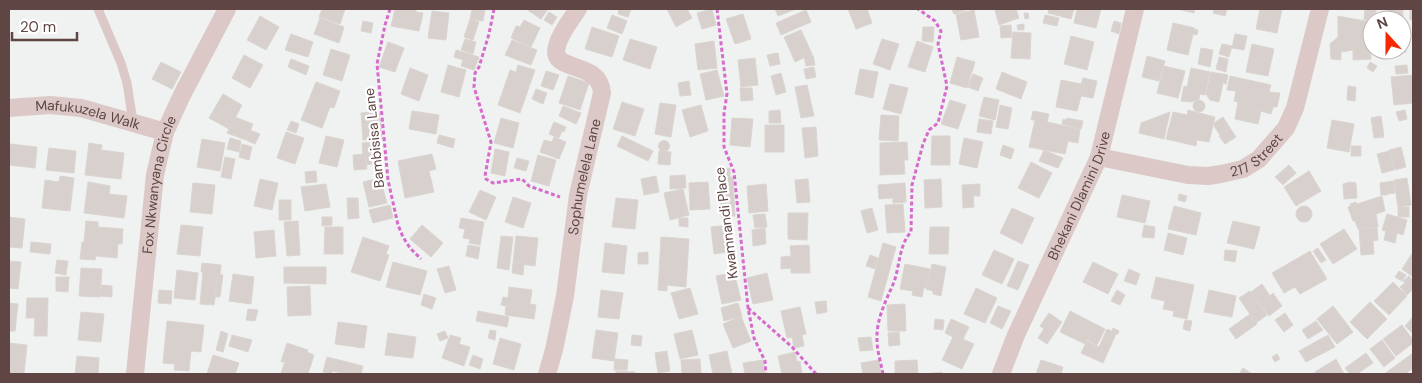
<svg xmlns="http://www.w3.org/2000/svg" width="1422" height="383" font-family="'DM Sans',sans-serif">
  <rect width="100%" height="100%" fill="#eff2f0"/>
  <!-- building -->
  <g fill="#d7d0cd" stroke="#dbd5d2">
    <path d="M322 9H345L340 24 319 17Z"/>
    <path d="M395 9H416V12L423 13 419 31 391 26Z"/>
    <path d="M472 9H485L483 21 470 19Z"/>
    <path d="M526 9H548L541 19Z"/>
    <path d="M619 9H631L628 17 618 14Z"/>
    <path d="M667 9H687L692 18 676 27Z"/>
    <path d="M712 9 716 25 702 29 697 13Z"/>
    <path d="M775 9H796L778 16Z"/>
    <path d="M848 9H867L872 23 856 29Z"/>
    <path d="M952 9H969L954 14Z"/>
    <path d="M1000 9H1016L1019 18 999 25 995 10Z"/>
    <path d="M1049 9H1074L1071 19 1048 13Z"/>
    <path d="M1077 9H1101L1096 28 1074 23Z"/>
    <path d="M1177 9H1195L1194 13Z"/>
    <path d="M1214 9H1227L1225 16 1213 13Z"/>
    <path d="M1260 9H1282L1277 33 1256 29Z"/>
    <path d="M1365 9H1376L1375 20H1364Z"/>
    <path d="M1388 9H1403L1402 40V20H1388Z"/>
    <path d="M1410 9H1413V19L1410 20Z"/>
    <path d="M806 10 811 22 781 35 776 23Z"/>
    <path d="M974 10 979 37 961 40 956 14Z"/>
    <path d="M432 11 449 13 446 40 428 38Z"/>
    <path d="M549 12 557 17 552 25 544 20Z"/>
    <path d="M1024 13H1028L1029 18 1025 19Z"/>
    <path d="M743 14 751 39 735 44 726 19Z"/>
    <path d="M612 15 627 21 622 34 607 28Z"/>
    <path d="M1045 15 1059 18 1057 26 1043 23Z"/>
    <path d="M260 16 279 27 266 50 247 40Z"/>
    <path d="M1338 16 1370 22 1371 59 1353 60V50L1341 52V60L1331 59 1330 44 1338 37Z"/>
    <path d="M320 18 344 27 339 43 314 34Z"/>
    <path d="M470 19 479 22 473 40 464 37Z"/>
    <path d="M524 20 540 28 531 47 511 38 516 26 520 27Z"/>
    <path d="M363 21 373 23 371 33 361 31Z"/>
    <path d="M1114 21 1121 23 1119 34 1111 31Z"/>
    <path d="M1173 23 1195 28 1194 29 1198 30 1197 35 1193 34 1188 55 1167 50Z"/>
    <path d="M1024 24V30H1018L1017 25Z"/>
    <path d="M1011 25 1012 37 1001 38 1000 26Z"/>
    <path d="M592 27 619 36 612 57 585 49Z"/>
    <path d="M923 27H934L933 42 922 41Z"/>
    <path d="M801 30 812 54 795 62 784 37Z"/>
    <path d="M1013 32 1031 33 1030 59 1011 58Z"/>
    <path d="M291 34 313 42 308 57 285 50Z"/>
    <path d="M1235 34 1247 36 1244 50 1232 48Z"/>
    <path d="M1071 36 1094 42 1087 70 1064 64Z"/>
    <path d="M465 39 476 42 473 54 461 50Z"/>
    <path d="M630 39 657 47 650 69 623 60Z"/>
    <path d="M882 39 899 44 890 70 873 64Z"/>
    <path d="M512 40 537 50 531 65 505 55Z"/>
    <path d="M714 41 717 68 698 70 695 44Z"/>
    <path d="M917 41 933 47 925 72 908 67Z"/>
    <path d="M1402 41H1405L1406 52 1391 53V50H1402Z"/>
    <path d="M388 42 404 48 395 72 379 67Z"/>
    <path d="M1222 44 1232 46 1229 57 1219 54Z"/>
    <path d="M1252 44 1274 49 1268 76 1246 72Z"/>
    <path d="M1201 48 1213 50 1210 67 1198 64Z"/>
    <path d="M331 49 350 55 342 81 323 75Z"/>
    <path d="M456 50 479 57 474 70 461 66 463 60 454 57Z"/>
    <path d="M778 53 780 64 770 66 767 55Z"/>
    <path d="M244 55 263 65 250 88 232 78Z"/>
    <path d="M813 55 815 65 806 66 804 56Z"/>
    <path d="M1147 56 1165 61 1159 81 1142 77Z"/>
    <path d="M957 57 975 62 967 88 950 83Z"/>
    <path d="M1219 57 1228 59 1226 72 1216 69Z"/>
    <path d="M755 58 758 85 741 87 738 60Z"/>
    <path d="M291 59 309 66 306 75 288 67Z"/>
    <path d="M161 62 181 72 172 89 152 79Z"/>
    <path d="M1370 62 1377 66 1373 72 1367 68Z"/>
    <path d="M448 65 466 70 459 97 441 92Z"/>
    <path d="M518 65 535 70 520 113 498 105 510 70 516 72Z"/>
    <path d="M1407 65 1408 73 1396 74 1395 66Z"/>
    <path d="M1164 66 1185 71 1178 98 1157 93Z"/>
    <path d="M814 67 816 77 806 79 804 69Z"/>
    <path d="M410 68 428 75 419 101 401 94Z"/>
    <path d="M1191 68 1210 72 1205 95 1200 94 1199 99 1191 102 1181 101 1184 86 1187 87Z"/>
    <path d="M860 69 878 72 873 98 855 94Z"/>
    <path d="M717 70 724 96 706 100 700 74Z"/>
    <path d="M546 71 559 75 553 90 541 86Z"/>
    <path d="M1002 72 1027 82 1021 99 996 89Z"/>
    <path d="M1211 72 1228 75 1226 84 1223 83 1219 102 1210 100 1206 94Z"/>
    <path d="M781 73 786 92 776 95 771 76Z"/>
    <path d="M973 74 983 78 978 91 968 87Z"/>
    <path d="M1413 75V103L1394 105 1391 77Z"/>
    <path d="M568 76 589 83 580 110 559 103Z"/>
    <path d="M1230 76 1271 85 1269 92 1280 93 1277 107H1273L1271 114 1261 111 1258 124 1235 119 1238 102 1234 101 1236 91 1227 90Z"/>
    <path d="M1083 78 1097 81 1093 98 1081 96 1077 111 1056 107 1061 80 1081 84Z"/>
    <path d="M689 81 691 95 680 96 678 83Z"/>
    <path d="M316 82 340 91 334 108 330 107 322 128 301 120Z"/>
    <path d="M890 84 908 88 901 114 883 109Z"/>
    <path d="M807 85 814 116 801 118 795 87Z"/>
    <path d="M1348 86 1356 87 1355 101 1347 100Z"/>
    <path d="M740 88H752L753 100 741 101Z"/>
    <path d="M536 89 547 93 543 104 532 99Z"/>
    <path d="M223 94 242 105 229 129 209 118Z"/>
    <path d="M984 97 999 100 995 120 979 116Z"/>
    <path d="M950 100 966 105 958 129 941 124Z"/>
    <circle cx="1199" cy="106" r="6"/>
    <path d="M622 102 644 109 635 136 613 129Z"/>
    <path d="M660 103 676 105 671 137 655 134Z"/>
    <path d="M701 105 708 131 690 137 682 110Z"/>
    <path d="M1000 105 1012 108 1008 129 996 127Z"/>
    <path d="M563 106 581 113 576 124 559 116Z"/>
    <path d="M780 110 781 123H769V111Z"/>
    <path d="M1188 110 1215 117 1209 142 1197 140 1196 146 1166 139 1173 112 1187 115Z"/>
    <path d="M1405 110 1407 119 1399 121 1396 112Z"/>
    <path d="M379 111 382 139 363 140 361 113Z"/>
    <path d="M412 111 439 115 436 134 409 129Z"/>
    <path d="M1033 111 1049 114 1047 122 1080 129 1078 143 1068 141 1065 154 1029 147 1035 120H1031Z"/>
    <path d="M1170 112 1164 139 1139 133 1141 123Z"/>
    <path d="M881 115 899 116 898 141 879 140Z"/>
    <path d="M1381 116 1384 137 1374 138 1371 118Z"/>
    <path d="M235 117 253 124 246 140 227 133Z"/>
    <path d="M1223 117 1230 128 1220 135 1214 126V123Z"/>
    <path d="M501 118 519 123 513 148 494 143Z"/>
    <path d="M732 118 753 119 750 147 730 145Z"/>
    <path d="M1067 118 1083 121 1081 129 1062 124 1063 119 1066 120Z"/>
    <path d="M979 119 993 121 991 134 977 132Z"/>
    <path d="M1332 120 1354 124 1349 152 1327 148Z"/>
    <path d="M291 121 299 124 296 133 287 130Z"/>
    <path d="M554 122 566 127 564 132 562 131 559 138 549 134Z"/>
    <rect x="765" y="125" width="19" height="27"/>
    <path d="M816 127 818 156 805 158 802 128Z"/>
    <path d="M1230 128 1236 137 1225 144 1219 136Z"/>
    <path d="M250 130 260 134 255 144 246 140Z"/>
    <path d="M286 132 304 138 295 164 277 158Z"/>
    <path d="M439 135 455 139 453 148 437 143Z"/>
    <path d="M326 136 344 140 337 167 319 163Z"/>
    <path d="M622 136 653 151 648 161 617 146Z"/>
    <path d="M932 136H950V165H931Z"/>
    <path d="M554 137 566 142 559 159 540 152 544 140 552 142Z"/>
    <path d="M230 138 241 141 239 152 227 149Z"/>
    <path d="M964 138 983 142 977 168 959 164Z"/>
    <path d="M202 139 225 143 220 171 197 167Z"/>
    <circle cx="664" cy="146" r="5.5"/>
    <path d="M378 141 380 163 364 165 362 143Z"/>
    <path d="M907 142 908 160H904L905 174 880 175V143Z"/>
    <path d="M89 143 102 145 101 150 124 153 121 179 85 175Z"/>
    <path d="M10 144 37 147 35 168 9 165Z"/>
    <path d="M242 144 252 147 249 160 239 157Z"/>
    <path d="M1003 145 1014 149 1011 159 1000 155Z"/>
    <rect x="1351" y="146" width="10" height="10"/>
    <path d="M1401 147 1406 167 1395 170 1389 150Z"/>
    <path d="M49 148 76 151 74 173 46 170Z"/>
    <path d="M495 149 509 152 505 176 491 173Z"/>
    <path d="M1044 150 1063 158 1058 168 1039 161Z"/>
    <path d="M659 151 671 152 670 165 658 164Z"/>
    <path d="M1389 151 1394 170 1382 173 1377 154Z"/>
    <path d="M365 154 367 169 354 170 353 155Z"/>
    <path d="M432 154 436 169 429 171 434 192 405 198 398 161Z"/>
    <path d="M538 155 556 160 549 186 531 181Z"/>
    <path d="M225 157 235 159 231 179 221 177Z"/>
    <path d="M517 158 529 161 526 171 514 168Z"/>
    <path d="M1031 162 1052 173 1039 198 1018 188Z"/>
    <path d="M1289 165 1296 173 1283 185 1275 177Z"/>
    <path d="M730 168V177H733L735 216 721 217 718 169Z"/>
    <path d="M316 171 317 182 306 183 305 172Z"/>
    <path d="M1309 171 1321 191 1296 206 1284 187Z"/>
    <path d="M685 175 686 188 670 189V176Z"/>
    <path d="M60 176 74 178 70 211 42 208 45 180 59 182Z"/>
    <path d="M656 176 659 192 644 195 641 179Z"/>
    <path d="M380 178 387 203 369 207 363 182Z"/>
    <path d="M1407 178 1411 205 1398 207 1394 180Z"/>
    <path d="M260 179 278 183 272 210 254 206Z"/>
    <path d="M808 179 810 202 797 203 795 180Z"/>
    <path d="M941 179 942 207 925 208 924 180Z"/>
    <path d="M1393 181 1395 193 1387 194V195H1381L1380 183Z"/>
    <path d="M88 182 110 186 109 194 127 196 124 218 84 213Z"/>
    <path d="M708 182 710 209 690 210 689 183Z"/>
    <path d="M1350 182 1356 183 1357 198 1344 199 1343 184Z"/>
    <path d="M193 183 215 185 212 214 190 212Z"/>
    <path d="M905 183 906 202 893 203V198L879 199 878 185Z"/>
    <path d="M326 184 330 207 305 211 301 187Z"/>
    <path d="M766 184 768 211 749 213 747 186Z"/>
    <path d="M980 184V196H973L974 207 963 208 962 185Z"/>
    <path d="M683 189 689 215 670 220 664 193Z"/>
    <path d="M480 190 496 197 486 220 469 212Z"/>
    <path d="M1179 194 1187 196 1185 202 1178 200Z"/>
    <path d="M1122 195 1150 201 1145 223 1117 217Z"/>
    <path d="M1382 196 1385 211 1376 214 1378 227 1358 229 1355 221H1353L1348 207 1351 206 1350 204 1356 202 1357 204Z"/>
    <path d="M513 197 531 203 523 228 505 222Z"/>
    <path d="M347 198H358L359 218 348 219Z"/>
    <path d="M616 198 638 200 635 229 612 227Z"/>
    <rect x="279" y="200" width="12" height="20"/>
    <path d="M903 204 905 232 887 233 885 205Z"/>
    <path d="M390 205 393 218 373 223 369 210Z"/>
    <path d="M1174 206 1201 213 1196 235 1168 229Z"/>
    <circle cx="1304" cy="214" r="8"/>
    <rect x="1398" y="207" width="11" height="10"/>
    <path d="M872 208 878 230 867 233 861 211Z"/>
    <path d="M1012 208 1034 218 1022 244 1000 233Z"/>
    <path d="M788 213H808L807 240 788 239Z"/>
    <path d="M765 214 767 227 755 228 753 215Z"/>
    <path d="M1387 214 1407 220 1403 235 1397 233 1395 243 1384 240 1386 231 1382 230Z"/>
    <path d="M9 217 25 219 22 248 9 247Z"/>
    <path d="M322 217H332V225L322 226Z"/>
    <path d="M461 218 484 222 480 245 469 243 470 239 463 238 465 229 459 228Z"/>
    <path d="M679 218H688V227L679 226Z"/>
    <path d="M86 221 98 222V227L123 229 122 244H118L117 258 96 256 95 260 80 259 82 242H84Z"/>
    <path d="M298 221 300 255 287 256 284 222Z"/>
    <path d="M1233 221 1260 227 1254 249 1227 243Z"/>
    <path d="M181 225 203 227 200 256 177 254Z"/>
    <path d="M422 225 443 243 431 257 410 239Z"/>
    <path d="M729 225 733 251 714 254 711 227Z"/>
    <path d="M1144 225 1155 227 1154 238 1142 237Z"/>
    <path d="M325 227H343V254H324Z"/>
    <path d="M930 227H949L948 254H929Z"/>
    <path d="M765 228 766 244 753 246 752 230Z"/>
    <path d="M1377 228 1378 240 1373 241 1374 254 1361 255 1359 229Z"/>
    <path d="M1344 229 1357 249 1333 264 1320 244Z"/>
    <path d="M274 230 276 256 256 258 254 232Z"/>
    <path d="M1168 233 1187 238 1183 255 1164 250Z"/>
    <path d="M501 236 513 237 509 270 497 268Z"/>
    <path d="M516 236 538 238 535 266 513 263Z"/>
    <path d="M363 237 389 246 386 254 389 255 380 281 351 272Z"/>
    <path d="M661 237 689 239 686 287 667 285V291L658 290Z"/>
    <path d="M31 242 51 244 50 254 30 252Z"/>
    <path d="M605 243 627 246 624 274 602 272Z"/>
    <path d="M883 243 896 247 881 301 868 297Z"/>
    <path d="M468 245 480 247 478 259 466 256Z"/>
    <path d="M809 245 810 273H791V268L781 269V257L791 256 790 246Z"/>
    <path d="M1318 248 1326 260 1321 263 1313 251Z"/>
    <path d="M994 250 1014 259 1002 284 982 275Z"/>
    <path d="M1225 250 1237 251 1235 262 1224 260Z"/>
    <path d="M1310 251 1327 279 1300 294 1295 287 1284 293 1272 273Z"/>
    <path d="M648 252V264H638V253Z"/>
    <path d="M1413 252V277L1402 269Z"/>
    <path d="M870 255 878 258 875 269 866 266Z"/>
    <path d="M57 260 68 261 66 275 55 273Z"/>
    <path d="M9 261 21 262 18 289 9 288Z"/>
    <path d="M1018 261 1029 265 1018 290 1007 286Z"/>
    <path d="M393 262 427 271 420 295 386 287Z"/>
    <path d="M1093 262 1118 274 1108 294 1083 282Z"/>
    <path d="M202 263 221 265 220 275 218 274 214 305 200 304 203 272H201Z"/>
    <path d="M513 263 524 264 523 275 512 273Z"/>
    <path d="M905 264 930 269 926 288 924 287 922 297 912 295 913 291 900 289Z"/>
    <path d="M932 264 946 267 941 296 933 294V291L926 289Z"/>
    <path d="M449 266 456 290 445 293 437 269Z"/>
    <path d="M284 267H326V284L284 283Z"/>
    <path d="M81 268 102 269 100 297 79 296Z"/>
    <path d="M1129 269 1140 274 1136 285 1124 281Z"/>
    <path d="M177 270 198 273 195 300 174 298Z"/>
    <path d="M1399 271 1406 275 1402 281 1395 277Z"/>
    <path d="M734 272 741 300 722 304 716 276Z"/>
    <path d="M767 273 773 300 753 304 747 278Z"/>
    <path d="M218 274 223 275 220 297H215Z"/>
    <path d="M233 274 254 277 251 304 229 301Z"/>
    <path d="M1409 276 1413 281V289L1407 295 1400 287 1405 283 1403 281Z"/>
    <path d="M56 277H69L68 292 56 291Z"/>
    <path d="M1156 277 1194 285 1187 319 1173 316 1174 311 1163 309 1165 301 1151 298Z"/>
    <path d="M1393 282 1407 296 1389 315 1374 301Z"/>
    <path d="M1262 284 1270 296 1273 293 1282 306 1269 316 1251 292Z"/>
    <path d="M101 285 112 286V297L100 296Z"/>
    <path d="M310 286 311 315 288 316 287 287Z"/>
    <path d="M509 287 532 290 530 304 536 305 534 319 505 315 506 306 501 305 503 297 508 298Z"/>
    <path d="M690 288 698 314 679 319 671 293Z"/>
    <path d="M976 288 997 298 985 323 964 314Z"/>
    <path d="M159 290 172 291 171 304 158 303Z"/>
    <path d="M601 290 623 293 619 319 598 317Z"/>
    <path d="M1117 290 1125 295 1120 305 1111 301Z"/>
    <path d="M1209 290 1236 296 1232 317 1204 312Z"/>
    <path d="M1250 291 1267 315 1256 323 1239 298Z"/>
    <path d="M424 294 436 298 432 309 421 305Z"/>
    <path d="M27 298H48L47 336H34L35 318H26Z"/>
    <path d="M826 301 827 312 817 314 815 302Z"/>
    <path d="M1370 302 1387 319 1367 339 1350 322Z"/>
    <path d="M9 303 18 304 15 331H9Z"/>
    <path d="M738 303 742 316 724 321 721 308Z"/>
    <path d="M905 304 906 331H888L887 305Z"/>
    <path d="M998 306 1011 311 1002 329 990 323Z"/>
    <path d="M1333 306 1353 332 1337 344 1317 319Z"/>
    <path d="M800 307 806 334 802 335 804 346 794 348 792 337 787 338 781 311Z"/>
    <path d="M248 309 258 310 255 321 246 320Z"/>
    <path d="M478 311 509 317 507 327 476 321Z"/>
    <path d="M1070 311 1105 329 1097 345 1087 340 1085 344 1060 332Z"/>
    <path d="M81 312 104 314 101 342 78 340Z"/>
    <path d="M1049 313 1062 322 1047 344 1038 338 1044 329 1040 326Z"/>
    <path d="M1285 313 1293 325 1284 332 1275 320Z"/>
    <path d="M1250 314 1257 324 1236 339 1229 329Z"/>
    <path d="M741 316 751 341 733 348 723 324Z"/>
    <path d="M1413 317V334L1405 326Z"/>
    <path d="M935 319 944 320 943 330 934 329Z"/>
    <path d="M951 319 969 327 963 339 974 344 962 369 942 360 953 337 945 333Z"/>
    <path d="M1185 320 1192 321 1190 331 1183 329Z"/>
    <path d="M167 321 204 325 201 352 191 351 189 371 174 370 175 364 163 363Z"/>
    <path d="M1316 321 1323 330 1308 339 1302 330Z"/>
    <path d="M338 322 367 326 364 348 335 344Z"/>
    <path d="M1402 325 1413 340V343L1396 356 1383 339Z"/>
    <path d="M1113 328 1119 331 1118 334H1116L1103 363 1081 353 1087 341 1099 347 1107 329 1112 331Z"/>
    <path d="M490 330 496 331 495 340 488 338Z"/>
    <path d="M596 330 618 333 614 361 592 358Z"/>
    <path d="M692 330 698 355 680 359 674 334Z"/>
    <path d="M221 331 228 334 223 352 216 350Z"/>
    <path d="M445 331 448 338 440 341 437 334Z"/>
    <path d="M899 332 900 345 889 346 888 333Z"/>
    <path d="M388 333 416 337 413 358 385 355Z"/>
    <path d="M232 335 252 340 248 352 229 346Z"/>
    <path d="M450 335 461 338 459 344 470 347 464 366 442 358Z"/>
    <path d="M632 335 642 336 641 346 631 345Z"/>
    <path d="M1328 335 1335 347 1306 362 1299 351Z"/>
    <path d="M871 337 873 350 860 351 858 338Z"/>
    <path d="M500 338 521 344 514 370 493 364Z"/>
    <path d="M1382 340 1395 358 1384 367 1370 349Z"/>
    <path d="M9 343 27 345 24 374H9Z"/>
    <path d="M287 343 308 350 307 352 314 355 308 374 281 373 285 362H281Z"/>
    <path d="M667 351 670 371 658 373 655 353Z"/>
    <path d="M727 351 732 374H713L709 355Z"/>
    <path d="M795 352 797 362 800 361 802 374H782L778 356Z"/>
    <path d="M1366 353 1373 363 1357 374H1350L1345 368Z"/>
    <path d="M1413 353V368L1405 374H1384Z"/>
    <path d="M1277 354 1280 359 1275 362 1272 357Z"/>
    <path d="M213 355 239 363 235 374H207Z"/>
    <path d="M473 355 483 359 480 369 469 365Z"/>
    <path d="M77 356 99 358 98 374H75Z"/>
    <path d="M327 357 363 366 361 374H345L333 371 331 374 323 372Z"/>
    <path d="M615 359 628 360 627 370H614Z"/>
    <path d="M700 359 701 374H682L681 360Z"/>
    <path d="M1336 359 1344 374H1316L1315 372Z"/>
    <path d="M763 360 765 373 745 374 743 363Z"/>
    <path d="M879 360 881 374H863L861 363Z"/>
    <path d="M917 360 918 374H895V361Z"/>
    <path d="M1041 360 1063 367 1061 374H1036Z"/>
    <path d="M1243 368 1252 374H1239Z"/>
    <path d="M616 371 635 372V374H616Z"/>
    <path d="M942 372V374H923Z"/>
  </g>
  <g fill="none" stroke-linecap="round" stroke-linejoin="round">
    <!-- path -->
    <g stroke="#d76bcd" stroke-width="3" stroke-dasharray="4 2.5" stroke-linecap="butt">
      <path d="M390 9 385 25 377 64 388 180 398 225 403 237 410 248 421 259"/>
      <path d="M494 9 489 34 479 67 475 73 474 87 491 142 485 176 486 179 493 183 522 179 529 186 560 197"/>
      <path d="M717 9 727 94 724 113V147L734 172 748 308 754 338 765 361 766 374"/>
      <path d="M748 308 792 347 816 374"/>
      <path d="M883 374C881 363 877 351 877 340 876 319 886 301 894 282 900 265 899 245 911 232L912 185 923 144 929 130 938 123 947 86 938 44 941 31 935 21 918 9"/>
    </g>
    <!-- lane -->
    <path stroke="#dbc8c7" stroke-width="9" d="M98 9 121 63 127 83 133 122"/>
    <!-- street -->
    <g stroke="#dbc8c7" stroke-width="18">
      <path id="s1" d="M9 108 50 105 81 108 165 132"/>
      <path id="s2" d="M1099 157 1188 175 1208 176 1221 174 1243 169 1259 159 1286 128 1295 108 1320 9"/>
      <path id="s3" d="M135 374 155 175 165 132 182 95 227 9"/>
      <path id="s4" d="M547 374 554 350 565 296 578 195 602 93C600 59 549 74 557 46 560 33 571 20 578 9"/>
      <path id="s5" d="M1001 374 1016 335 1099 157 1135 9"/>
    </g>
  </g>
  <g text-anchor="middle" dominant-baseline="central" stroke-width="4.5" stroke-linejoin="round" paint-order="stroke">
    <!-- street labels -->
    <g font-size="14" fill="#5f4644" stroke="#fff">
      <text stroke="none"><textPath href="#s1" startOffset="80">Mafukuzela Walk</textPath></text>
      <text transform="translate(374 138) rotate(-96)">Bambisisa Lane</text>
      <text stroke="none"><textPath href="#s2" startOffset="165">217 Street</textPath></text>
      <text stroke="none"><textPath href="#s4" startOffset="201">Sophumelela Lane</textPath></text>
      <text stroke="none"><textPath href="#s3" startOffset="191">Fox Nkwanyana Circle</textPath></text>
      <text stroke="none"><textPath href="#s5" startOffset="195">Bhekani Dlamini Drive</textPath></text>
      <text transform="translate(726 223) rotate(-97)">Kwamnandi Place</text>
    </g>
  </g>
  <!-- border -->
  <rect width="1422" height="383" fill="none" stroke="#5f4644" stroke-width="20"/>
  <!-- north arrow -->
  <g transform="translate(1387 35) rotate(339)"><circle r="24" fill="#ffffff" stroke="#bfb5b4"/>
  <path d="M0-4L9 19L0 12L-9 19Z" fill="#f82702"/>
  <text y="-8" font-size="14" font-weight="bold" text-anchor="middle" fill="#5f4644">N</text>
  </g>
  <!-- scale -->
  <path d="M12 32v8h65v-8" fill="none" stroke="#5f4644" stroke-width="2.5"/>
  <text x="20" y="32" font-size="15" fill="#5f4644" stroke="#ffffff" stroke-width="4" paint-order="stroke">20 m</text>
</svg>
